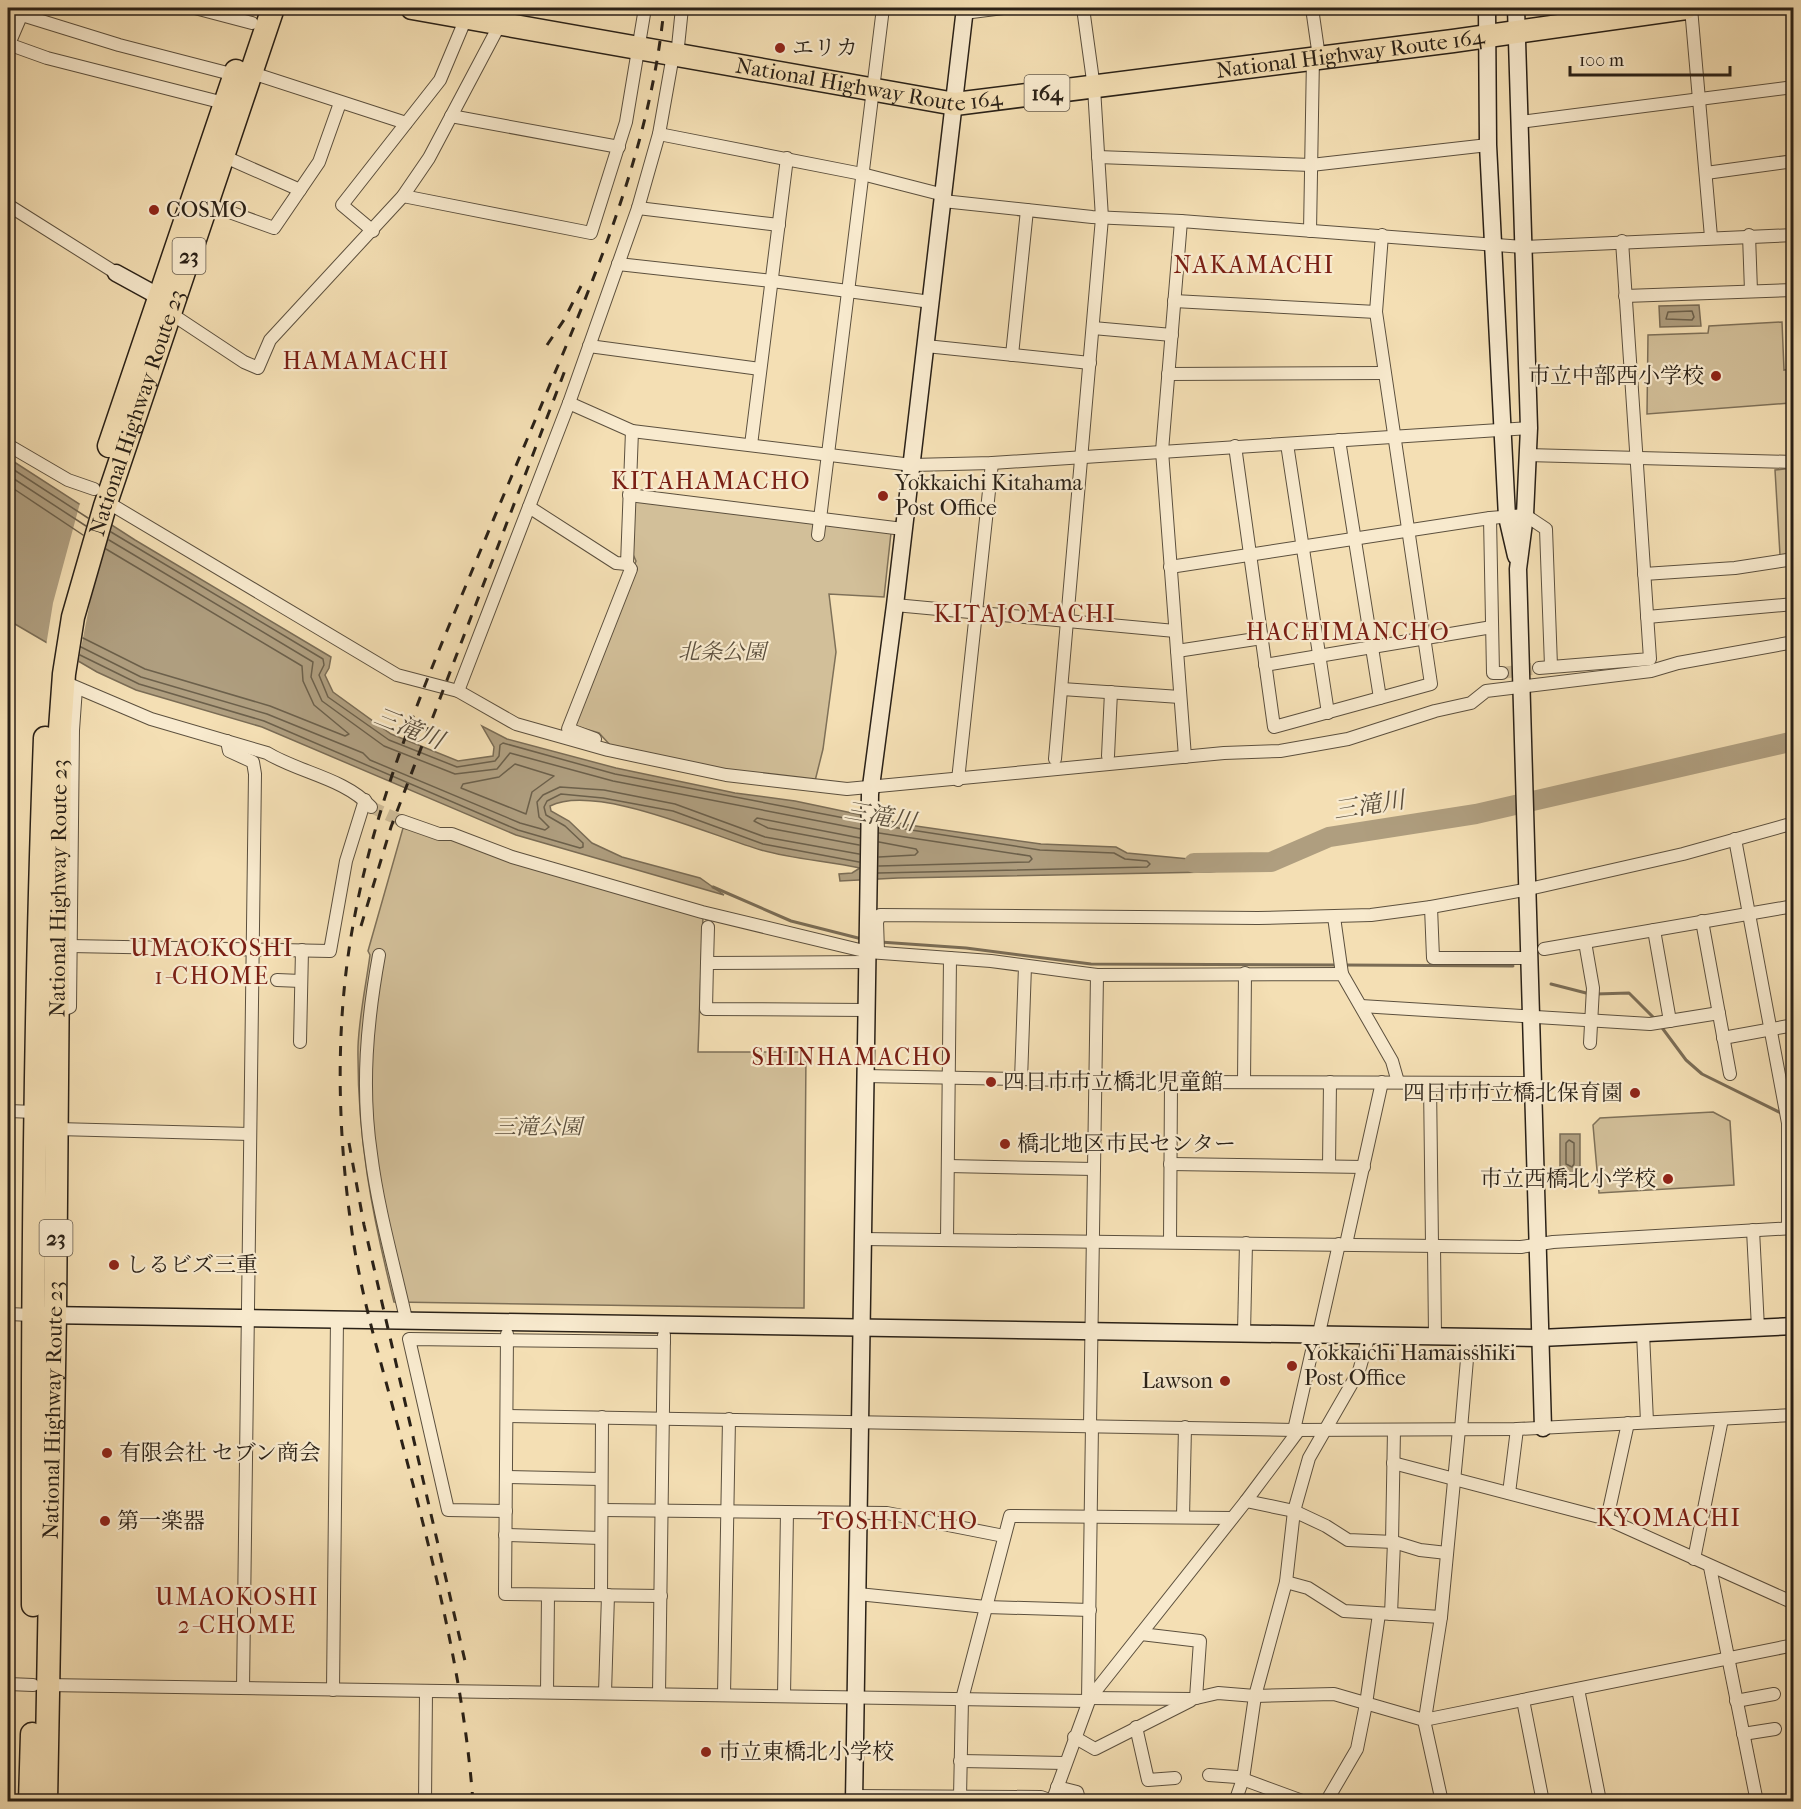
<svg xmlns="http://www.w3.org/2000/svg" width="1801" height="1809" font-family="'IM FELL French Canon','Noto Serif JP',serif">
  <rect width="100%" height="100%" fill="#f4dfb4"/>
  <filter id="stains"><feTurbulence type="fractalNoise" baseFrequency=".00333" numOctaves="4"/><feColorMatrix values="0 0 0 0 .2 0 0 0 0 .09 0 0 0 0 .02 0 0 0 .5 -.17"/></filter>
  <radialGradient id="worn" r=".72"><stop offset=".6" stop-color="#630" stop-opacity="0"/><stop offset="1" stop-color="#630" stop-opacity=".3"/></radialGradient>
  <!-- green -->
  <g fill="#d2bf99" stroke="#7e7058" stroke-width="1.5">
    <path d="M1782 322 1784 370 1790 369V403L1647 414 1648 335 1708 333 1709 326Z"/>
    <path d="M1793 468V554L1780 555 1775 470Z"/>
    <path d="M633 501 891 533 884 597 829 594 836 652 823 749 815 781 731 771 611 746 599 733 575 726 636 561 631 550Z"/>
    <path d="M403 828 453 838 703 916 698 1052H806L804 1308 394 1302C372 1215 357 1137 358 1047 359 1017 366 985 370 955L368 951Z"/>
    <path d="M1713 1112 1730 1121 1734 1185 1599 1193 1593 1125 1600 1118Z"/>
  </g>
  <!-- water -->
  <g fill="#af9e7f" stroke="#7a6c55" stroke-width="1.5">
    <path d="M1699 305 1701 326 1660 327 1659 306Z"/>
    <path d="M8 458 135 540 331 657 329 668 325 675 333 692 391 734 458 761 493 756 494 747 482 726 507 739 616 768 735 793 795 801 909 825 1041 844 1116 847 1127 853 1262 866 1210 872 898 878 840 881 839 874 852 873 860 868C827 861 792 859 761 850 712 836 596 783 550 806L551 811 569 821 592 843 622 857 700 878 724 895 516 835 262 727 136 690 97 672 8 620Z"/>
    <rect x="1560" y="1134" width="20" height="39"/>
  </g>
  <!-- pier -->
  <path fill="#f4dfb4" d="M80 503 111 522 97 566 78 664 46 646 53 603Z"/>
  <g fill="none" stroke-linecap="round" stroke-linejoin="round">
    <!-- shore -->
    <g stroke="#6c604b" stroke-width="1.5">
      <path d="M1692 311 1694 317 1692 320 1666 319 1668 312Z"/>
      <path d="M8 466 88 518"/>
      <path d="M8 475 86 526"/>
      <path d="M8 485 83 535"/>
      <path d="M111 532 323 659 324 665 319 675 328 697 389 740 457 767 495 761 499 756 500 745 503 743 615 774 860 821"/>
      <path d="M109 540 313 662 311 677 322 701 384 746 455 774 497 769 510 753 613 781 860 829"/>
      <path d="M83 638 145 669 270 706 345 736 349 734 314 705 303 681 302 666 106 549"/>
      <path d="M81 647 141 677 267 714 363 753 370 760 520 823 545 830 549 827 539 817 537 802 543 795 560 787 604 790 675 804 765 837 859 854"/>
      <path d="M80 655 139 684 264 721 518 830 580 848 583 847V843L565 826 546 815 544 807 547 801 561 794 603 798 673 811 763 844 859 862"/>
      <path d="M515 764 554 776 532 792 526 814 461 788 463 784 499 777Z"/>
      <path d="M859 845 768 828 754 821 757 818 860 838"/>
      <path d="M879 857 915 855 918 852 916 849 879 842"/>
      <path d="M879 866 1029 862 1032 859 1030 856 879 833"/>
      <path d="M878 873 1147 867 1150 864 1147 861 1125 859 1114 853 1040 850 879 825"/>
      <path d="M1569 1140 1574 1143V1164L1572 1167 1566 1164V1143Z"/>
    </g>
    <!-- stream -->
    <g stroke="#7a6c55" stroke-width="3">
      <path d="M713 887 791 921 862 939"/>
      <path d="M880 942 966 948 1091 964 1337 965"/>
      <path d="M1344 965 1513 966"/>
      <path d="M1551 984 1590 994"/>
      <path d="M1596 994 1629 993 1656 1020"/>
      <path d="M1660 1025 1686 1060 1702 1074 1783 1114"/>
    </g>
    <!-- river -->
    <path stroke="#af9e7f" stroke-width="20" d="M1194 863 1271 862 1329 837 1476 814 1794 741"/>
    <!-- street-tunnel -->
    <g stroke="#ccb995" stroke-width="12" stroke-dasharray="12 6" stroke-linecap="butt">
      <path d="M1502 673 1539 668"/>
      <path d="M371 807 402 821"/>
    </g>
    <!-- street casing -->
    <g stroke="#5c503e" stroke-width="14">
      <g id="street">
        <path d="M195 8 252 23"/>
        <path d="M1312 8 1319 57"/>
        <path d="M1691 8 1711 237"/>
        <path d="M964 13 1003 8"/>
        <path d="M22 15 119 45 235 75"/>
        <path d="M8 44 47 58 224 103"/>
        <path d="M9 44 24 9"/>
        <path d="M677 56 682 8"/>
        <path d="M252 73 406 123"/>
        <path d="M451 116 619 147"/>
        <path d="M1520 122 1794 87"/>
        <path d="M659 134 862 174 944 195"/>
        <path d="M223 156 300 190"/>
        <path d="M1098 157 1311 165 1488 145"/>
        <path d="M1706 173 1794 161"/>
        <path d="M403 196 591 233 626 122 645 8"/>
        <path d="M943 201 1092 217 1181 221 1523 247 1794 235"/>
        <path d="M207 204 274 228 319 162 340 103"/>
        <path d="M8 205 116 273"/>
        <path d="M638 208 779 225"/>
        <path d="M1181 221 1162 451 1185 757"/>
        <path d="M373 231 342 205 440 80 466 18"/>
        <path d="M1310 231 1313 57"/>
        <path d="M1749 235 1751 291"/>
        <path d="M618 264 772 281 931 302"/>
        <path d="M1625 296 1794 290"/>
        <path d="M1174 301 1376 312"/>
        <path d="M170 313 244 362 258 368 270 340 403 196 429 158 500 24"/>
        <path d="M1093 328 1172 335"/>
        <path d="M589 346 760 369"/>
        <path d="M926 346 1090 363"/>
        <path d="M1012 355 1027 210"/>
        <path d="M1168 374 1384 373"/>
        <path d="M569 403 632 431 912 465 992 463 1529 428"/>
        <path d="M1339 440 1380 698"/>
        <path d="M1287 444 1328 713"/>
        <path d="M8 445 68 480 94 489"/>
        <path d="M751 445 787 158"/>
        <path d="M1235 446 1274 727 1431 684 1376 312 1382 235"/>
        <path d="M1527 455 1794 462"/>
        <path d="M629 495 903 529"/>
        <path d="M107 502 397 675 458 691 516 724 608 750 726 775 847 789 1224 753 1280 751 1348 739 1435 711 1471 703 1486 691 1651 671 1678 663 1794 642"/>
        <path d="M529 507 616 563 627 564 632 431"/>
        <path d="M1490 518 1493 673H1502"/>
        <path d="M818 535 883 8"/>
        <path d="M1170 567 1490 518 1525 515 1546 529 1551 666"/>
        <path d="M1644 574 1735 568 1794 559"/>
        <path d="M895 605 1175 631"/>
        <path d="M1647 617 1794 604"/>
        <path d="M1177 651 1262 638"/>
        <path d="M1265 665 1492 627"/>
        <path d="M1539 668 1650 659 1622 241"/>
        <path d="M64 682 151 719 267 753C300 773 344 778 371 807"/>
        <path d="M1062 689 1180 697"/>
        <path d="M458 691 569 403 638 208 659 134 673 55"/>
        <path d="M595 739 568 729 631 569 627 564"/>
        <path d="M227 741 229 751 253 762 255 774 243 1688"/>
        <path d="M1108 756 1111 692"/>
        <path d="M1055 759 1102 218 1094 88 1083 8"/>
        <path d="M958 780 992 463"/>
        <path d="M402 821 439 834H452L512 857 702 912 868 952 991 961 1097 975 1342 974 1392 1061 1398 1082"/>
        <path d="M1735 839 1788 1123V1228"/>
        <path d="M1431 907 1433 958H1523"/>
        <path d="M1334 917 1342 974"/>
        <path d="M1702 921 1730 1074"/>
        <path d="M1654 930 1670 1021"/>
        <path d="M1585 942 1593 988 1590 1043"/>
        <path d="M70 946 330 951 346 861 365 800"/>
        <path d="M1544 949 1794 906"/>
        <path d="M878 951 877 922 880 915 1258 918 1371 915 1431 907 1529 889 1683 854 1794 823"/>
        <path d="M379 955C367 1021 361 1087 371 1154 378 1210 394 1265 406 1319"/>
        <path d="M707 963 708 927"/>
        <path d="M277 980 301 981"/>
        <path d="M1361 1006 1650 1024 1719 1013"/>
        <path d="M866 1010 706 1009 707 963 867 962"/>
        <path d="M58 1012 70 1007 73 730 76 688"/>
        <path d="M1723 1038 1794 1025"/>
        <path d="M300 1042 302 950"/>
        <path d="M865 1076 1171 1082 1534 1083"/>
        <path d="M1021 1080 1025 966"/>
        <path d="M1244 1082 1245 973"/>
        <path d="M1430 1083 1432 1245"/>
        <path d="M8 1111 35 1112"/>
        <path d="M57 1129 250 1134"/>
        <path d="M1170 1164 1364 1167"/>
        <path d="M948 1166 1094 1169"/>
        <path d="M1329 1166 1330 1082"/>
        <path d="M1753 1230 1758 1328"/>
        <path d="M862 1239 1521 1247 1553 1242 1794 1228"/>
        <path d="M947 1240 950 958"/>
        <path d="M1170 1242 1171 1082"/>
        <path d="M1346 1244 1382 1082"/>
        <path d="M1434 1245 1435 1336"/>
        <path d="M8 1314 32 1315"/>
        <path d="M1244 1333 1246 1243"/>
        <path d="M1319 1333 1339 1244"/>
        <path d="M1643 1333 1647 1422"/>
        <path d="M507 1334 505 1594 661 1596"/>
        <path d="M507 1416 1294 1430 1517 1429 1794 1415"/>
        <path d="M1090 1425 1097 975"/>
        <path d="M1461 1429 1469 1336"/>
        <path d="M1294 1430 1316 1333"/>
        <path d="M1393 1463 1607 1519 1794 1603"/>
        <path d="M506 1477 601 1479"/>
        <path d="M1509 1493 1517 1429"/>
        <path d="M1246 1501 1299 1430"/>
        <path d="M602 1510 887 1513 1004 1536"/>
        <path d="M506 1511 448 1510 409 1339 664 1342"/>
        <path d="M1183 1517 1185 1427"/>
        <path d="M1607 1519 1628 1423"/>
        <path d="M505 1535 601 1538"/>
        <path d="M1392 1542 1394 1430"/>
        <path d="M1694 1559 1722 1419"/>
        <path d="M1710 1567 1757 1802"/>
        <path d="M1286 1582 1308 1588 1344 1611 1441 1617"/>
        <path d="M858 1594 986 1607 1090 1610"/>
        <path d="M601 1595 602 1417"/>
        <path d="M1391 1614 1394 1542"/>
        <path d="M1141 1634 1200 1641 1196 1698"/>
        <path d="M8 1684 33 1685"/>
        <path d="M46 1685 1088 1701"/>
        <path d="M1578 1689 1599 1796"/>
        <path d="M333 1690 337 1319"/>
        <path d="M547 1692 548 1595"/>
        <path d="M605 1693 608 1595"/>
        <path d="M659 1694 664 1335"/>
        <path d="M724 1695 729 1419"/>
        <path d="M784 1696 787 1512"/>
        <path d="M1090 1698 1192 1699 1218 1693 1255 1696 1334 1694 1424 1720 1794 1645"/>
        <path d="M1088 1700 1092 1425"/>
        <path d="M1523 1700 1543 1802"/>
        <path d="M1736 1701 1774 1694"/>
        <path d="M1425 1719 1441 1617 1459 1429"/>
        <path d="M1424 1720 1442 1802"/>
        <path d="M1136 1727 1148 1780 1175 1778"/>
        <path d="M1743 1734 1775 1729"/>
        <path d="M1074 1737 1095 1749 1190 1701"/>
        <path d="M960 1761 1064 1763"/>
        <path d="M1209 1775 1237 1777 1305 1802"/>
        <path d="M1057 1787 1077 1792 1080 1802"/>
        <path d="M854 1796 1041 1797 1052 1801"/>
        <path d="M960 1797 962 1699 1010 1516 1232 1518"/>
        <path d="M425 1802 426 1691"/>
        <path d="M1052 1802 1090 1698 1246 1501 1294 1511 1326 1526 1348 1540 1394 1542 1420 1550 1447 1553"/>
        <path d="M1235 1802 1243 1779 1255 1696 1286 1582 1294 1511 1309 1458 1359 1371 1369 1335"/>
        <path d="M1326 1802 1357 1749 1366 1704 1379 1614"/>
      </g>
    </g>
    <!-- secondary casing -->
    <g stroke="#2a2117" stroke-width="19">
      <g id="secondary">
        <path d="M1487 8 1488 145 1507 517 1516 556"/>
        <path d="M1516 8 1529 428 1525 515 1518 569 1543 1428"/>
        <path d="M116 273 158 296 166 307"/>
        <path d="M45 1315 1540 1338 1794 1326"/>
        <path d="M854 1802 870 794 895 605 965 8"/>
      </g>
    </g>
    <!-- highway casing -->
    <g stroke="#2a2117" stroke-width="25">
      <g id="highway">
        <path id="s1" d="M412 8 955 104 1453 41 1686 8"/>
        <path d="M109 446 236 71"/>
        <path d="M33 1605C32 1316 34 1027 45 738"/>
        <path d="M30 1802 32 1734"/>
        <path id="s2" d="M46 1802 55 1315 60 729 64 674 73 617 105 506 273 8"/>
      </g>
    </g>
    <!-- street -->
    <use href="#street" stroke="#f8eace" stroke-width="12"/>
    <!-- secondary -->
    <use href="#secondary" stroke="#f8eace" stroke-width="16"/>
    <!-- highway -->
    <use href="#highway" stroke="#f4dfb4" stroke-width="22"/>
    <!-- rail -->
    <g stroke="#2a2117" stroke-width="3" stroke-dasharray="10 10" stroke-linecap="butt">
      <path d="M547 345 564 320 581 286"/>
      <path d="M361 926 391 827 567 365"/>
      <path d="M349 1143 364 1225 465 1661"/>
      <path d="M473 1802C463 1667 427 1538 393 1408 377 1348 359 1287 351 1225 339 1140 336 1050 347 964 364 833 413 711 464 590 499 506 534 423 569 339 613 232 653 123 664 8"/>
    </g>
  </g>
  <!-- markers -->
  <g fill="#8f2418" stroke="#f8eace" stroke-width="2">
    <circle cx="780" cy="48" r="6"/>
    <circle cx="154" cy="210" r="6"/>
    <circle cx="1716" cy="376" r="6"/>
    <circle cx="883" cy="496" r="6"/>
    <circle cx="991" cy="1082" r="6"/>
    <circle cx="1635" cy="1093" r="6"/>
    <circle cx="1005" cy="1144" r="6"/>
    <circle cx="1668" cy="1179" r="6"/>
    <circle cx="114" cy="1265" r="6"/>
    <circle cx="1292" cy="1366" r="6"/>
    <circle cx="1225" cy="1381" r="6"/>
    <circle cx="107" cy="1453" r="6"/>
    <circle cx="105" cy="1521" r="6"/>
    <circle cx="706" cy="1752" r="6"/>
  </g>
  <g text-anchor="middle" dominant-baseline="central" stroke-width="4.5" stroke-linejoin="round" paint-order="stroke">
    <!-- shield labels -->
    <g fill="#f8eace" stroke="#685d4e" stroke-width="1.5">
      <rect x="1024.5" y="75" width="45" height="36" rx="4.5"/>
      <rect x="172.5" y="238" width="33" height="36" rx="4.5"/>
      <rect x="39.5" y="1220" width="33" height="36" rx="4.5"/>
    </g>
    <g font-size="21" font-weight="bold" fill="#2a2117">
      <text x="1047" y="93">164</text>
      <text x="189" y="256">23</text>
      <text x="56" y="1238">23</text>
    </g>
    <!-- poi labels -->
    <g font-size="22" fill="#2a2117" stroke="#f8eace" text-anchor="start">
      <text x="792" y="48">エリカ</text>
      <text x="166" y="210">COSMO</text>
      <text x="1704" y="376" text-anchor="end">市立中部西小学校</text>
      <text x="895" y="483">Yokkaichi Kitahama<tspan x="895" dy="25">Post Office</tspan></text>
      <text x="1003" y="1082">四日市市立橋北児童館</text>
      <text x="1623" y="1093" text-anchor="end">四日市市立橋北保育園</text>
      <text x="1017" y="1144">橋北地区市民センター</text>
      <text x="1656" y="1179" text-anchor="end">市立西橋北小学校</text>
      <text x="126" y="1265">しるビズ三重</text>
      <text x="1304" y="1353">Yokkaichi Hamaisshiki<tspan x="1304" dy="25">Post Office</tspan></text>
      <text x="1213" y="1381" text-anchor="end">Lawson</text>
      <text x="119" y="1453">有限会社 セブン商会</text>
      <text x="117" y="1521">第一楽器</text>
      <text x="718" y="1752">市立東橋北小学校</text>
    </g>
    <!-- street labels -->
    <g font-size="22" fill="#2a2117" stroke="#f8eace">
      <text stroke="none"><textPath href="#s1" startOffset="950">National Highway Route 164</textPath></text>
      <text stroke="none"><textPath href="#s1" startOffset="464">National Highway Route 164</textPath></text>
      <text stroke="none"><textPath href="#s2" startOffset="1400">National Highway Route 23</textPath></text>
      <text stroke="none"><textPath href="#s2" startOffset="914">National Highway Route 23</textPath></text>
      <text stroke="none"><textPath href="#s2" startOffset="392">National Highway Route 23</textPath></text>
    </g>
    <!-- park labels -->
    <g font-size="22" font-style="italic" fill="#5c503e" stroke="#f8eace">
      <text x="722" y="652">北条公園</text>
      <text x="538" y="1127">三滝公園</text>
    </g>
    <!-- neighbourhood labels -->
    <g font-size="24" letter-spacing="1.5" fill="#7a1f14" stroke="#f8eace">
      <text x="1254" y="265">NAKAMACHI</text>
      <text x="366" y="361">HAMAMACHI</text>
      <text x="711" y="481">KITAHAMACHO</text>
      <text x="1025" y="614">KITAJOMACHI</text>
      <text x="1348" y="632">HACHIMANCHO</text>
      <text x="212" y="948">UMAOKOSHI<tspan x="212" dy="28">1-CHOME</tspan></text>
      <text x="852" y="1057">SHINHAMACHO</text>
      <text x="1669" y="1518">KYOMACHI</text>
      <text x="898" y="1521">TOSHINCHO</text>
      <text x="237" y="1597">UMAOKOSHI<tspan x="237" dy="28">2-CHOME</tspan></text>
    </g>
    <!-- water labels -->
    <g font-size="24" font-style="italic" fill="#594d3b" stroke="#f8eace">
      <text transform="translate(409 728) rotate(22)">三滝川</text>
      <text transform="translate(1369 805) rotate(-9)">三滝川</text>
      <text transform="translate(880 816) rotate(10)">三滝川</text>
    </g>
  </g>
  <!-- margin -->
  <rect width="1801" height="1809" fill="none" stroke="#f4dfb4" stroke-width="30"/>
  <rect x="9" y="9" width="1783" height="1791" fill="none" stroke="#2a2117" stroke-width="3"/>
  <rect x="15" y="15" width="1771" height="1779" fill="none" stroke="#2a2117" stroke-width="1.5"/>
  <!-- scale -->
  <path d="M1570 66v9h160v-9" fill="none" stroke="#2a2117" stroke-width="3"/>
  <text x="1579" y="66" font-size="18" fill="#2a2117" stroke="#f8eace" stroke-width="4.5" paint-order="stroke">100 m</text>
  <rect width="100%" height="100%" filter="url(#stains)"/>
  <rect width="100%" height="100%" fill="url(#worn)"/>
</svg>
